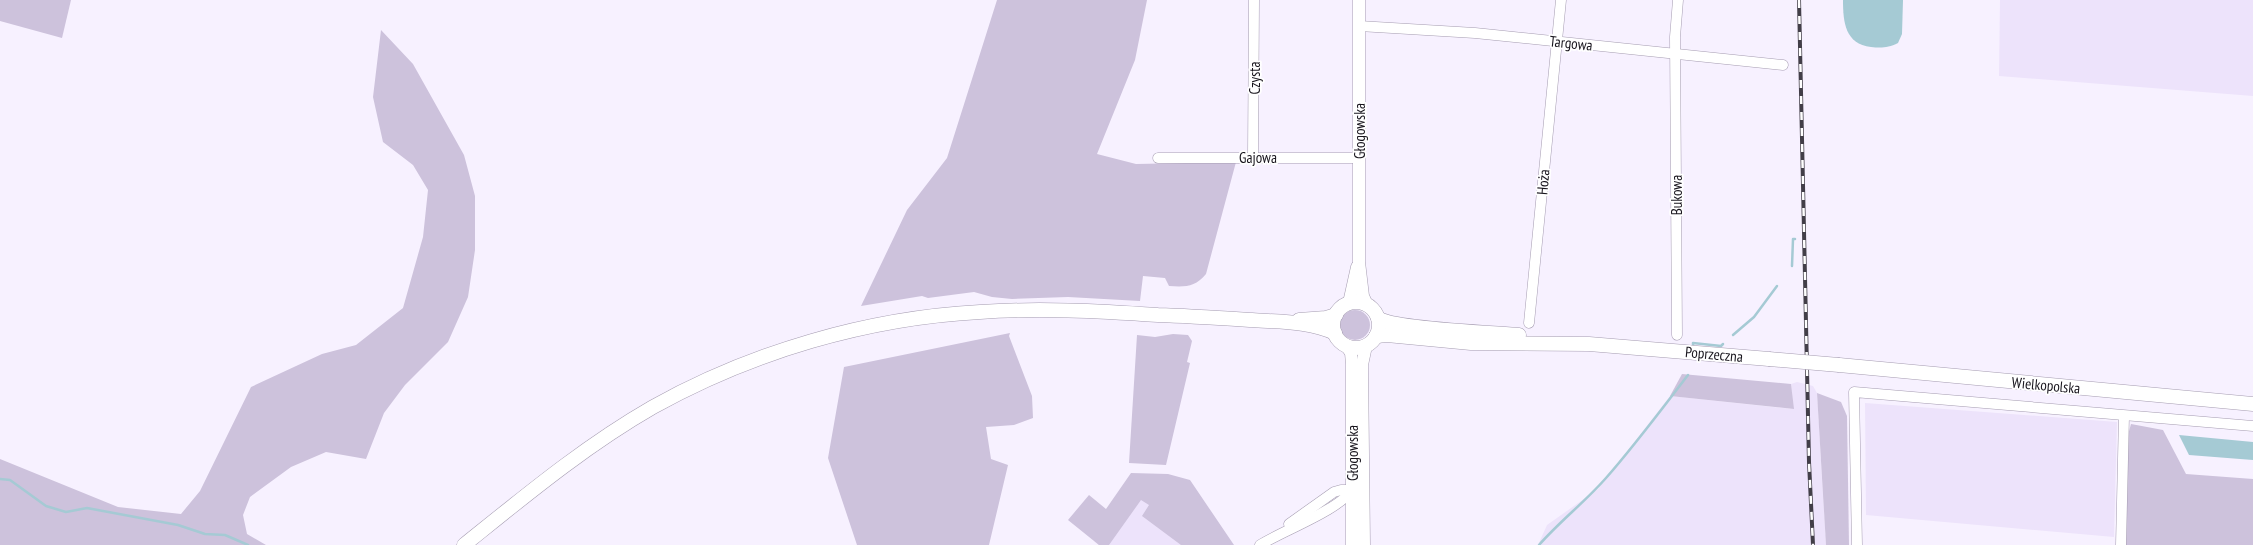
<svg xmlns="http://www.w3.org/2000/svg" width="2253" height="545" font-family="'PT Sans Narrow',sans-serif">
  <rect width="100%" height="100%" fill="#f7f1ff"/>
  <!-- built -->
  <g fill="#ede3fb">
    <path d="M2000 0H2253V96L1999 76Z"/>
    <path d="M1797 382 1813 386 1817 393 1826 545H1538L1547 525 1598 489 1670 396 1793 409 1791 384Z"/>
    <path d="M1865 403 2117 422 2114 537 1866 515Z"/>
    <path d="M1133 486 1212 545H1099L1094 541Z"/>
  </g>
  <!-- green -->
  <g fill="#cdc2dc">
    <path d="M0 0H71L62 38 0 21Z"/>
    <path d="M997 0H1147L1135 60 1097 154 1136 164 1236 162 1206 274C1195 287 1186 287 1169 286L1165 278 1143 276 1140 301 1068 297 1012 299 992 297 974 292 928 298 922 296 861 306 907 210 947 158Z"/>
    <path d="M381 30 413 64 464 155 475 196V250L468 297 448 342 405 385 384 413 366 459 326 452 291 467 250 497 243 515 247 534 266 545H0V459L118 507 181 514 200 491 251 387 322 354 356 345 403 308 423 237 428 190 413 165 383 142 373 97Z"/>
    <circle cx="1355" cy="325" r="15"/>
    <path d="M1010 333 1009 336 1032 396 1033 418 1014 425 986 427 991 459 1008 465 989 545H857L828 458 844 367Z"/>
    <path d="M1173 334 1188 335 1192 341 1187 362 1190 363 1166 465 1129 463 1137 335 1155 337Z"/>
    <path d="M1682 374 1791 384 1794 409 1670 396Z"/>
    <path d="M1817 393 1841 402 1847 416 1849 545H1826Z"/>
    <path d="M2131 424 2163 430 2186 474 2253 479V545H2125L2128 435Z"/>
    <path d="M1131 473 1168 474 1190 480 1234 545H1181L1142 516 1149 505 1141 500 1109 545H1099L1068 520 1089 495 1106 509Z"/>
  </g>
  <!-- water -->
  <g fill="#a5cad4">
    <path d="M1843 0H1903L1902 34 1898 43C1888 48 1881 48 1871 47 1845 44 1843 22 1843 0Z"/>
    <path d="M2179 435 2253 442V460L2189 455Z"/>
  </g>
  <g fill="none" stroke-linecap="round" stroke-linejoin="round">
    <!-- stream -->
    <g stroke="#a5cad4" stroke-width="2.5">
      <path d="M1792 266 1793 239H1795"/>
      <path d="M1733 335 1754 317 1777 286"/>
      <path d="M1693 345V343L1721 346 1723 344"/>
      <path d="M0 479 10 480 46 506 66 512 87 508 178 525 205 534 225 535 248 545"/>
      <path d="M1539 545C1560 521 1585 502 1606 478 1635 445 1661 410 1688 375"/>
    </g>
    <!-- minor casing -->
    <g stroke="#a59cb1" stroke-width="11">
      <g id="minor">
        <path d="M1359 26 1475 33 1783 65"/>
        <path d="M1253 157 1254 0"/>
        <path d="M1158 158H1359"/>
        <path d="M1529 323 1561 0"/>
        <path d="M1677 335 1675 37 1678 0"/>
        <path d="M1289 524 1334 492 1341 490H1357"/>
        <path d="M1260 545C1280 532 1343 508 1351 490"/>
        <path d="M1857 545 1854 392 2253 426"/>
        <path d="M2121 545 2124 416"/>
      </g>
    </g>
    <!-- tertiary casing -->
    <g stroke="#a59cb1" stroke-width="13">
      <g id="tertiary">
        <path d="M1359 0V262L1363 296 1367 305"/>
        <path d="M1349 303 1357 267"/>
        <path d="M1346 345 1351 353 1352 364V545"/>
        <path d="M1364 545 1362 365 1366 346"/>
      </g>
    </g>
    <!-- secondary casing -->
    <g stroke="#a59cb1" stroke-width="15">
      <g id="secondary">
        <circle cx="1356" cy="325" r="23"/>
        <path d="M1378 318C1392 329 1496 333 1519 335"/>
        <path d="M1299 320 1326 318 1336 315"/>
        <path d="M1376 336 1387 335 1471 343 1589 344 1769 359"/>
        <path d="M1839 365 2253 404"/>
        <path d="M464 545C525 496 585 446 653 407 752 352 867 318 980 312 1039 308 1098 311 1158 315 1189 316 1220 318 1252 320 1279 322 1309 321 1335 333"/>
      </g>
    </g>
    <!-- minor -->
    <use href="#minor" stroke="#fff" stroke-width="10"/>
    <!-- tertiary -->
    <use href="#tertiary" stroke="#fff" stroke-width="12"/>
    <!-- secondary -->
    <use href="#secondary" stroke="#fff" stroke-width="14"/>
    <!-- rail casing -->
    <g stroke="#423e48" stroke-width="4">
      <path id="rail" d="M1799 0 1809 462 1813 545"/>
    </g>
    <!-- rail -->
    <use href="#rail" stroke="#fff" stroke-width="2.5" stroke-dasharray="8" stroke-linecap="butt"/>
    <!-- secondary-bridge casing -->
    <g stroke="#a59cb1" stroke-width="15" stroke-linecap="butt">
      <path id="secondary-bridge" d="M1769 359 1839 365"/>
    </g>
    <!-- secondary-bridge -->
    <use href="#secondary-bridge" stroke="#fff" stroke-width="14"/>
  </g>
  <g text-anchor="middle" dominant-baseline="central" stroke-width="3.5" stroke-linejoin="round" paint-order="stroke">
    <!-- street labels -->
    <g font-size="15" fill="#17141c" stroke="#fff">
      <text transform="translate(1571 43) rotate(6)">Targowa</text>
      <text transform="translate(1254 78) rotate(-90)">Czysta</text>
      <text transform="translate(1359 131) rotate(-90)">Głogowska</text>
      <text x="1258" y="157">Gajowa</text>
      <text transform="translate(1543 182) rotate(-85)">Hoża</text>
      <text transform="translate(1676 195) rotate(-90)">Bukowa</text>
      <text transform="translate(1714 354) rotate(5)">Poprzeczna</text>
      <text transform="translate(2046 385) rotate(5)">Wielkopolska</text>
      <text transform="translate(1352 453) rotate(-90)">Głogowska</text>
    </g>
  </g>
</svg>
